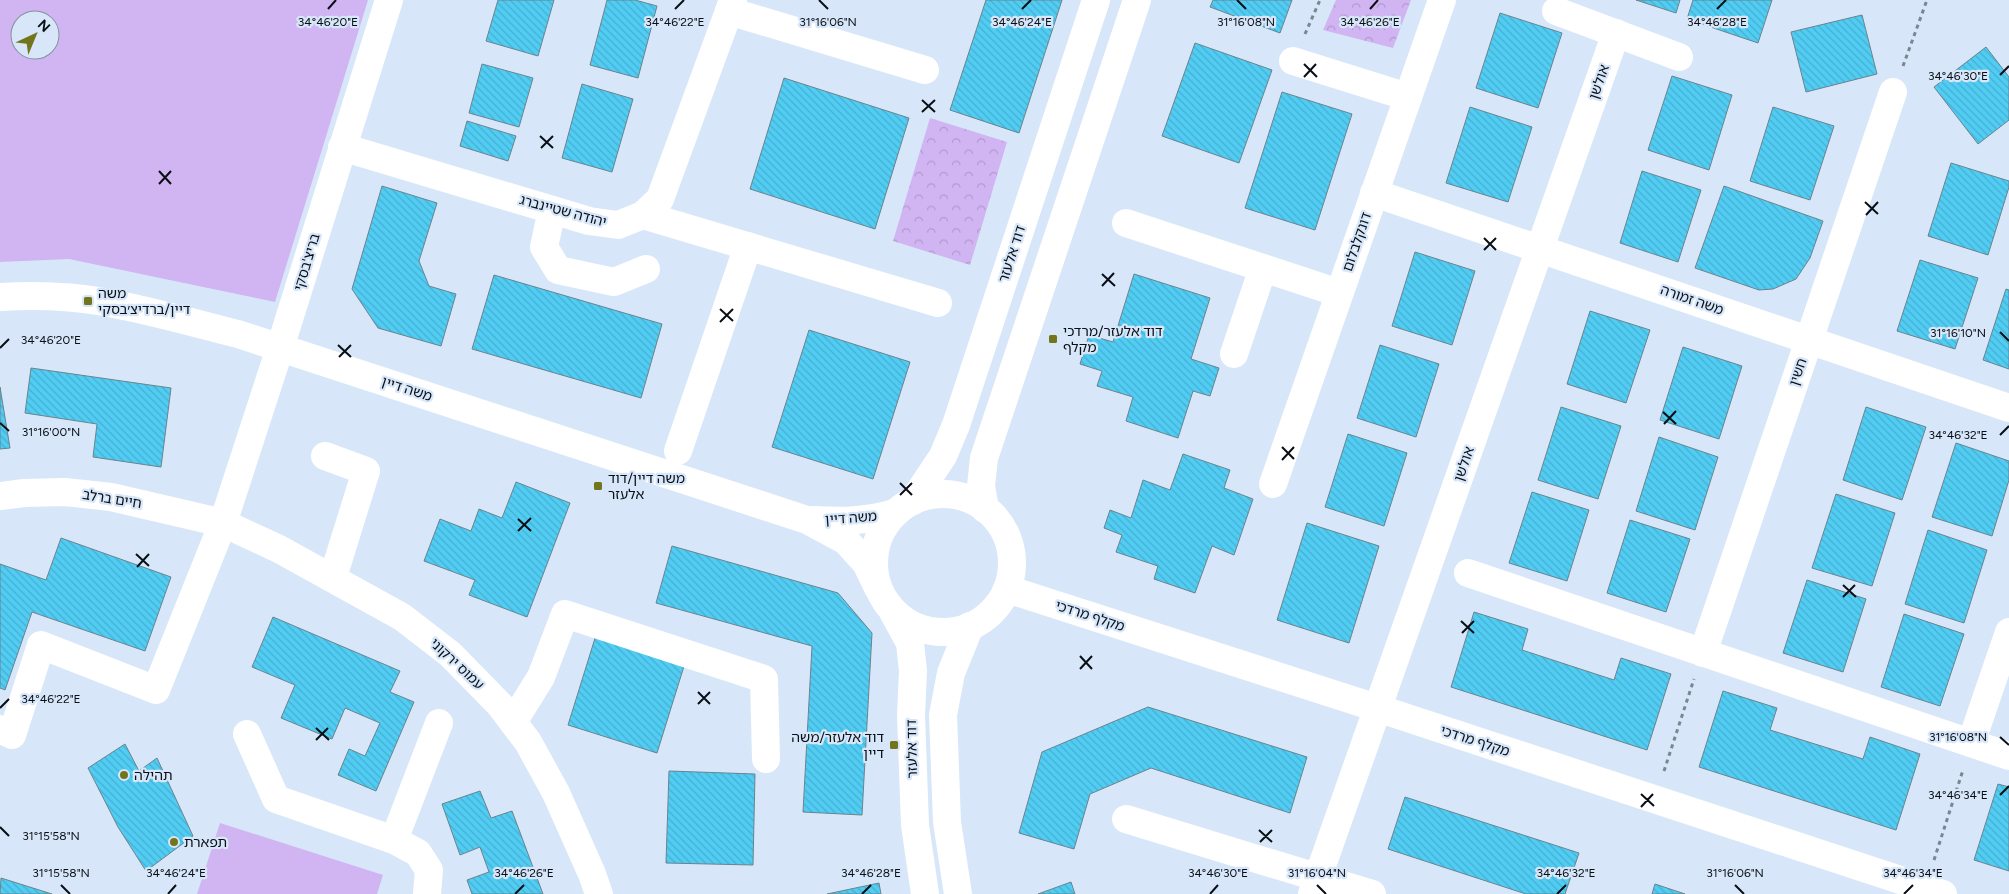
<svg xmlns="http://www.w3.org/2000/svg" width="2009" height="894" font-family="Figtree,'Noto Sans Hebrew',sans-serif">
  <defs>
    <pattern id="park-crowns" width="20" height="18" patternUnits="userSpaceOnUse" patternTransform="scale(1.25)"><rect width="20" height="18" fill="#d1b4f2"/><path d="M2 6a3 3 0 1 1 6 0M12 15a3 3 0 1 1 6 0" fill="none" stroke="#b29acf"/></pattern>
    <pattern id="building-back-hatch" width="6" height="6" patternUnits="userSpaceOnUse" patternTransform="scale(1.25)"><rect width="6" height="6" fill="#51cdf4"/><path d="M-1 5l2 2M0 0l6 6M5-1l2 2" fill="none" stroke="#45afd0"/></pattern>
  </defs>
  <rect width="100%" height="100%" fill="#d7e7f9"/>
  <!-- grass -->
  <g fill="#d1b4f2" fill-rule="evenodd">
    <path d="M0 0H368L275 302 69 259 0 262ZM20 20H50V50H20Z"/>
    <path d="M220 823 383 875 377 894H197Z"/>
  </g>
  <!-- park -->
  <g fill="url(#park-crowns)">
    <path d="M1336 0H1411L1393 48 1323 30Z"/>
    <path d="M930 118 1007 142 970 265 893 241Z"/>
  </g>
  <!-- building -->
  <g fill="url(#building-back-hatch)" stroke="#6b838c">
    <path d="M498 0H554L538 56 486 41Z"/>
    <path d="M607 0H635L657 6 638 78 590 65Z"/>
    <path d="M986 0H1062L1019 133 950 110Z"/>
    <path d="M1213 0H1292L1280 33 1210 7Z"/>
    <path d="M1636 0H1680L1676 13Z"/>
    <path d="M1693 0H1772L1758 43 1687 19Z"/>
    <path d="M1500 13 1562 33 1538 108 1476 88Z"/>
    <path d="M1862 15 1877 74 1806 92 1791 32Z"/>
    <path d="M1195 43 1272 70 1239 163 1162 136Z"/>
    <path d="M1986 47 2009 77V120L1978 144 1934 87Z"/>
    <path d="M482 64 533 78 519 127 469 113Z"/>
    <path d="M1672 76 1732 95 1709 170 1648 150Z"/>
    <path d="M784 78 909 118 875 229 750 189Z"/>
    <path d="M582 84 633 99 612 172 562 158Z"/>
    <path d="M1282 92 1352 114 1315 230 1245 208Z"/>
    <path d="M1470 107 1532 127 1508 202 1446 183Z"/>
    <path d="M1773 107 1834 126 1810 200 1750 181Z"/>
    <path d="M467 121 516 136 508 161 460 146Z"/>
    <path d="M1951 163 2009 181V187L1988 255 1928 236Z"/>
    <path d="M1642 171 1701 190 1678 262 1620 243Z"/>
    <path d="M382 186 437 203 419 261 429 286 456 294 441 346 378 328 352 289Z"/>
    <path d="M1724 186 1823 221 1810 258 1796 279 1773 289 1759 290 1695 268Z"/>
    <path d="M1415 252 1475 271 1452 345 1392 326Z"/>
    <path d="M1920 260 1978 278 1955 349 1897 331Z"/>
    <path d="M1134 274 1210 298 1191 359 1219 368 1210 396 1193 391 1178 438 1126 421 1133 397 1097 386 1102 371 1080 364 1089 335 1113 342Z"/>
    <path d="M494 275 662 324 641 398 472 349Z"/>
    <path d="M2006 289 2009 290V369L1983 360Z"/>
    <path d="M1590 311 1650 330 1626 403 1567 384Z"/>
    <path d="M809 330 910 362 873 479 772 447Z"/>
    <path d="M1380 345 1439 364 1416 437 1357 418Z"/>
    <path d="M1683 347 1742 366 1719 439 1660 420Z"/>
    <path d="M31 368 171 388 161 467 93 457 97 424 25 413Z"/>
    <path d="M0 387 10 448 0 449Z"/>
    <path d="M1561 407 1621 426 1598 499 1538 480Z"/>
    <path d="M1866 407 1926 427 1902 500 1843 480Z"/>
    <path d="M1348 434 1407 453 1384 526 1325 507Z"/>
    <path d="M1659 437 1718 457 1695 530 1636 511Z"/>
    <path d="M1956 443 2009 461V480L1992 536 1932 517Z"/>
    <path d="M1183 454 1230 470 1224 488 1253 499 1234 555 1212 546 1195 593 1154 579 1158 566 1116 552 1122 535 1104 528 1110 510 1131 518 1143 480 1170 490Z"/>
    <path d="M516 482 570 503 527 617 469 595 475 580 424 561 440 519 471 531 479 509 502 518Z"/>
    <path d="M1532 492 1589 510 1567 581 1509 563Z"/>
    <path d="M1836 494 1895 513 1872 586 1812 568Z"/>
    <path d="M1630 520 1690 539 1666 612 1607 593Z"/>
    <path d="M1307 523 1379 546 1349 643 1277 620Z"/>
    <path d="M1928 530 1987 550 1964 623 1905 604Z"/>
    <path d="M61 538 171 577 145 651 32 612 5 690 0 688V564L46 580Z"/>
    <path d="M672 546 838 593 872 633 862 815 803 812 812 646 656 603Z"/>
    <path d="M1807 580 1866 599 1843 672 1783 653Z"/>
    <path d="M1474 612 1528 629 1522 650 1614 680 1621 658 1671 674 1647 750 1451 687Z"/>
    <path d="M1904 614 1964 634 1940 706 1881 687Z"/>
    <path d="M273 617 400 671 390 692 414 702 376 791 338 775 349 749 365 756 380 723 345 708 332 739 281 718 295 685 252 667Z"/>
    <path d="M596 635 685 663 657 753 568 725Z"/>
    <path d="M1723 691 1777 708 1770 730 1863 759 1870 737 1920 754 1896 830 1699 767Z"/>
    <path d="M1148 707 1307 757 1290 813 1151 768 1090 794 1074 849 1019 833 1042 752Z"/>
    <path d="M125 744 139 771 157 758 193 836 146 871 118 827 88 768Z"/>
    <path d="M669 771 755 774 753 865 666 863Z"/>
    <path d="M1998 784 2009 787V871L1974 860Z"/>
    <path d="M480 791 491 818 512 811 543 894H472L467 880 489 872 480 847 460 855 442 804Z"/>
    <path d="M1405 797 1579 853 1565 894H1526L1388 849Z"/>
    <path d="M1 878 52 894H0Z"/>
    <path d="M1071 882 1075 894H1038Z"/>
    <path d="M879 883 881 894H827Z"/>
    <path d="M1655 884 1685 894H1652Z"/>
  </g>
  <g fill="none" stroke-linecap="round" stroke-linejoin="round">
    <!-- path -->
    <g stroke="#7a8692" stroke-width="3" stroke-dasharray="4 4" stroke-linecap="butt">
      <path d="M1305 34 1320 0"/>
      <path d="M1903 66 1927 0"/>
      <path d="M1664 771 1694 679"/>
      <path d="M1934 860 1963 770"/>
    </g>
    <!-- minor -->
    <g stroke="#fff" stroke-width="28">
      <path d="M729 11 925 70"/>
      <path d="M1556 11 1679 57"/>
      <path d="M1293 61 1408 97"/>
      <path d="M342 147 589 221 618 225 643 215 660 199 733 0"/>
      <path d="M1374 193 2009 408"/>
      <path d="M552 210 544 247 558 270 614 282 646 269"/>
      <path d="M643 215 938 303"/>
      <path d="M1126 223 1339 293"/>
      <path d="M0 297C33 295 71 296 104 302 149 310 194 323 238 334L807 520 846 541 866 563 878 588"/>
      <path d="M1234 354 1263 268"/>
      <path d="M678 451 748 246"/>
      <path d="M325 456 366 471 333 577"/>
      <path d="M1273 484 1442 0"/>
      <circle cx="943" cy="563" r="69"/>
      <path d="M0 496 24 493 65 492 111 497 223 523 279 549 402 617 450 654 500 705 528 742 556 793 592 874 599 894"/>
      <path d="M913 501 943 456 956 425 1096 0"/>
      <path d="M985 509 981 486 984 458 1137 0"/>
      <path d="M814 520C843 522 866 521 895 513"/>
      <path d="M1468 573 2009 756"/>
      <path d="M1007 589 1377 708 1943 894"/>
      <path d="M893 612 910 643 913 671 911 715 915 825 925 894"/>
      <path d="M1703 653 1893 92"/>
      <path d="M513 722 541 677 565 614 764 679 766 759"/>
      <path d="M0 729 12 735 41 645 156 690 223 523 280 348 389 0"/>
      <path d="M247 734 276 799 394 840 418 853 429 870 427 894"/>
      <path d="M1971 743 2009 632"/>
      <path d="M1126 819 1372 894"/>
      <path d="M394 840 439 723"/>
      <path d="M958 894 947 822 943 715 951 673 970 626"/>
      <path d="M1312 894 1616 33"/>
    </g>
  </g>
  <!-- ticks -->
  <path fill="none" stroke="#090f15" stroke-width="2" d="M819 0 828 9M1237 0 1246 9M328 9 336 0M675 9 684 0M1022 9 1031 0M1370 9 1378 0M1717 9 1726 0M1304 64 1317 77M2000 75 2009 66M1304 77 1316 64M922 100 935 112M922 112 935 100M540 136 553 148M541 148 553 136M159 171 171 184M159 184 171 171M1865 202 1878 214M1866 215 1878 202M1484 238 1496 250M1484 250 1496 238M1102 274 1115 286M1102 286 1114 273M720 309 733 321M720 322 733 309M2000 332 2009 341M338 345 351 357M0 348 9 339M339 357 351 345M1663 412 1676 424M0 423 9 431M1664 424 1676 411M2000 435 2009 426M1282 447 1294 459M1282 460 1294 447M900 483 912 495M900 495 912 483M518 519 531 531M518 531 531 518M136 554 149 566M137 567 149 554M1843 585 1856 597M1843 597 1855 585M1461 621 1474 633M1462 633 1474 621M1080 656 1092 669M1080 669 1092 656M698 692 710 704M698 704 710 692M0 708 9 699M316 728 329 740M2000 737 2009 745M316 740 328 728M1641 794 1654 806M2000 795 2009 786M1641 807 1653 794M0 827 9 836M1259 830 1272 842M1260 842 1272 830M61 885 70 894M1317 885 1326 894M1735 885 1744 894M168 894 176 885M515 894 524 885M862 894 871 885M1210 894 1218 885M1557 894 1566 885M1904 894 1913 885"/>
  <!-- markers -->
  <g fill="#73751c" stroke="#d7e7f9" stroke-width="2">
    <rect x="83" y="296" width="10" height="10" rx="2.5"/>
    <rect x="1048" y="334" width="10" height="10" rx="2.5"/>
    <rect x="593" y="481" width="10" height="10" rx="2.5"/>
    <rect x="889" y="740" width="10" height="10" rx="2.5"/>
    <circle cx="124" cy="775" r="5"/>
    <circle cx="174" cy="842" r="5"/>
  </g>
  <g text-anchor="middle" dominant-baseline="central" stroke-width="4.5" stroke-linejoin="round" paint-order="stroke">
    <!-- street labels -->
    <g font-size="14" fill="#090f15" stroke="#d7e7f9">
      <text transform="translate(1599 82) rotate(-71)">אולשן</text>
      <text transform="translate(563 211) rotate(15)">יהודה שטיינברג</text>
      <text transform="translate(1357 242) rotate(-71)">דונקלבלום</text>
      <text transform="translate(1012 254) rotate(-72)">דוד אלעזר</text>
      <text transform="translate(307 262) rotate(-73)">בריצ'בסקי</text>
      <text transform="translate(1692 300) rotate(19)">משה זמורה</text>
      <text transform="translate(1798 372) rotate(-71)">חשין</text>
      <text transform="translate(407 389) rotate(18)">משה דיין</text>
      <text transform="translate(1464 464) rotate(-71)">אולשן</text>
      <text transform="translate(112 499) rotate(9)">חיים ברלב</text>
      <text transform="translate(851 518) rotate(-4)">משה דיין</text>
      <text transform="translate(1090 616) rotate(18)">מקלף מרדכי</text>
      <text transform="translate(457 664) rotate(43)">עמוס ירקוני</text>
      <text transform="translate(1475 741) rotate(18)">מקלף מרדכי</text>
      <text transform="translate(912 749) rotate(-91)">דוד אלעזר</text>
    </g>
    <!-- poi labels -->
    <g font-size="14" fill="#090f15" stroke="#d7e7f9" text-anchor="start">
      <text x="98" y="293">משה<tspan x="98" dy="16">דיין/ברדיצ׳בסקי</tspan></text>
      <text x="1063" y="331">דוד אלעזר/מרדכי<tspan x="1063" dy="16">מקלף</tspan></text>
      <text x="608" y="478">משה דיין/דוד<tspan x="608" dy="16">אלעזר</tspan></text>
      <text x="884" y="737" text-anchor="end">דוד אלעזר/משה<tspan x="884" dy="16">דיין</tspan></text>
      <text x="134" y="775">תהילה</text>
      <text x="184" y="842">תפארת</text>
    </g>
  </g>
  <g font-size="12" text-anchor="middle" fill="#090f15" stroke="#d7e7f9" stroke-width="4.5" stroke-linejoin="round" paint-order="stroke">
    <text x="828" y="26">31°16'06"N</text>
    <text x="1246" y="26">31°16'08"N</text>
    <text x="328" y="26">34°46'20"E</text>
    <text x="675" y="26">34°46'22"E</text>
    <text x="1022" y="26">34°46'24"E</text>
    <text x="1370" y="26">34°46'26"E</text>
    <text x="1717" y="26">34°46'28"E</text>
    <text x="1958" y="80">34°46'30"E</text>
    <text x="1958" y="337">31°16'10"N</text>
    <text x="51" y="344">34°46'20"E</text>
    <text x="51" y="436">31°16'00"N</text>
    <text x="1958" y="439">34°46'32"E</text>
    <text x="51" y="703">34°46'22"E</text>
    <text x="1958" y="741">31°16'08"N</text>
    <text x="1958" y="799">34°46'34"E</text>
    <text x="51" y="840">31°15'58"N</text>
    <text x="176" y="877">34°46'24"E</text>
    <text x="524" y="877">34°46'26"E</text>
    <text x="871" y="877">34°46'28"E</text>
    <text x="1218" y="877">34°46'30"E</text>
    <text x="1566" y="877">34°46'32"E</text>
    <text x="1913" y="877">34°46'34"E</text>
    <text x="61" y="877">31°15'58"N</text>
    <text x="1317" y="877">31°16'04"N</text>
    <text x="1735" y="877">31°16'06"N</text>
  </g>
  <!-- north arrow -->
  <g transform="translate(35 35) rotate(44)"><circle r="24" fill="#d7e7f9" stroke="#85919e"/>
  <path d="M0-4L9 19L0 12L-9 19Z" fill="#73751c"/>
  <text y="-8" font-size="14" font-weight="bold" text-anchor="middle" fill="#090f15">N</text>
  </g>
</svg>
